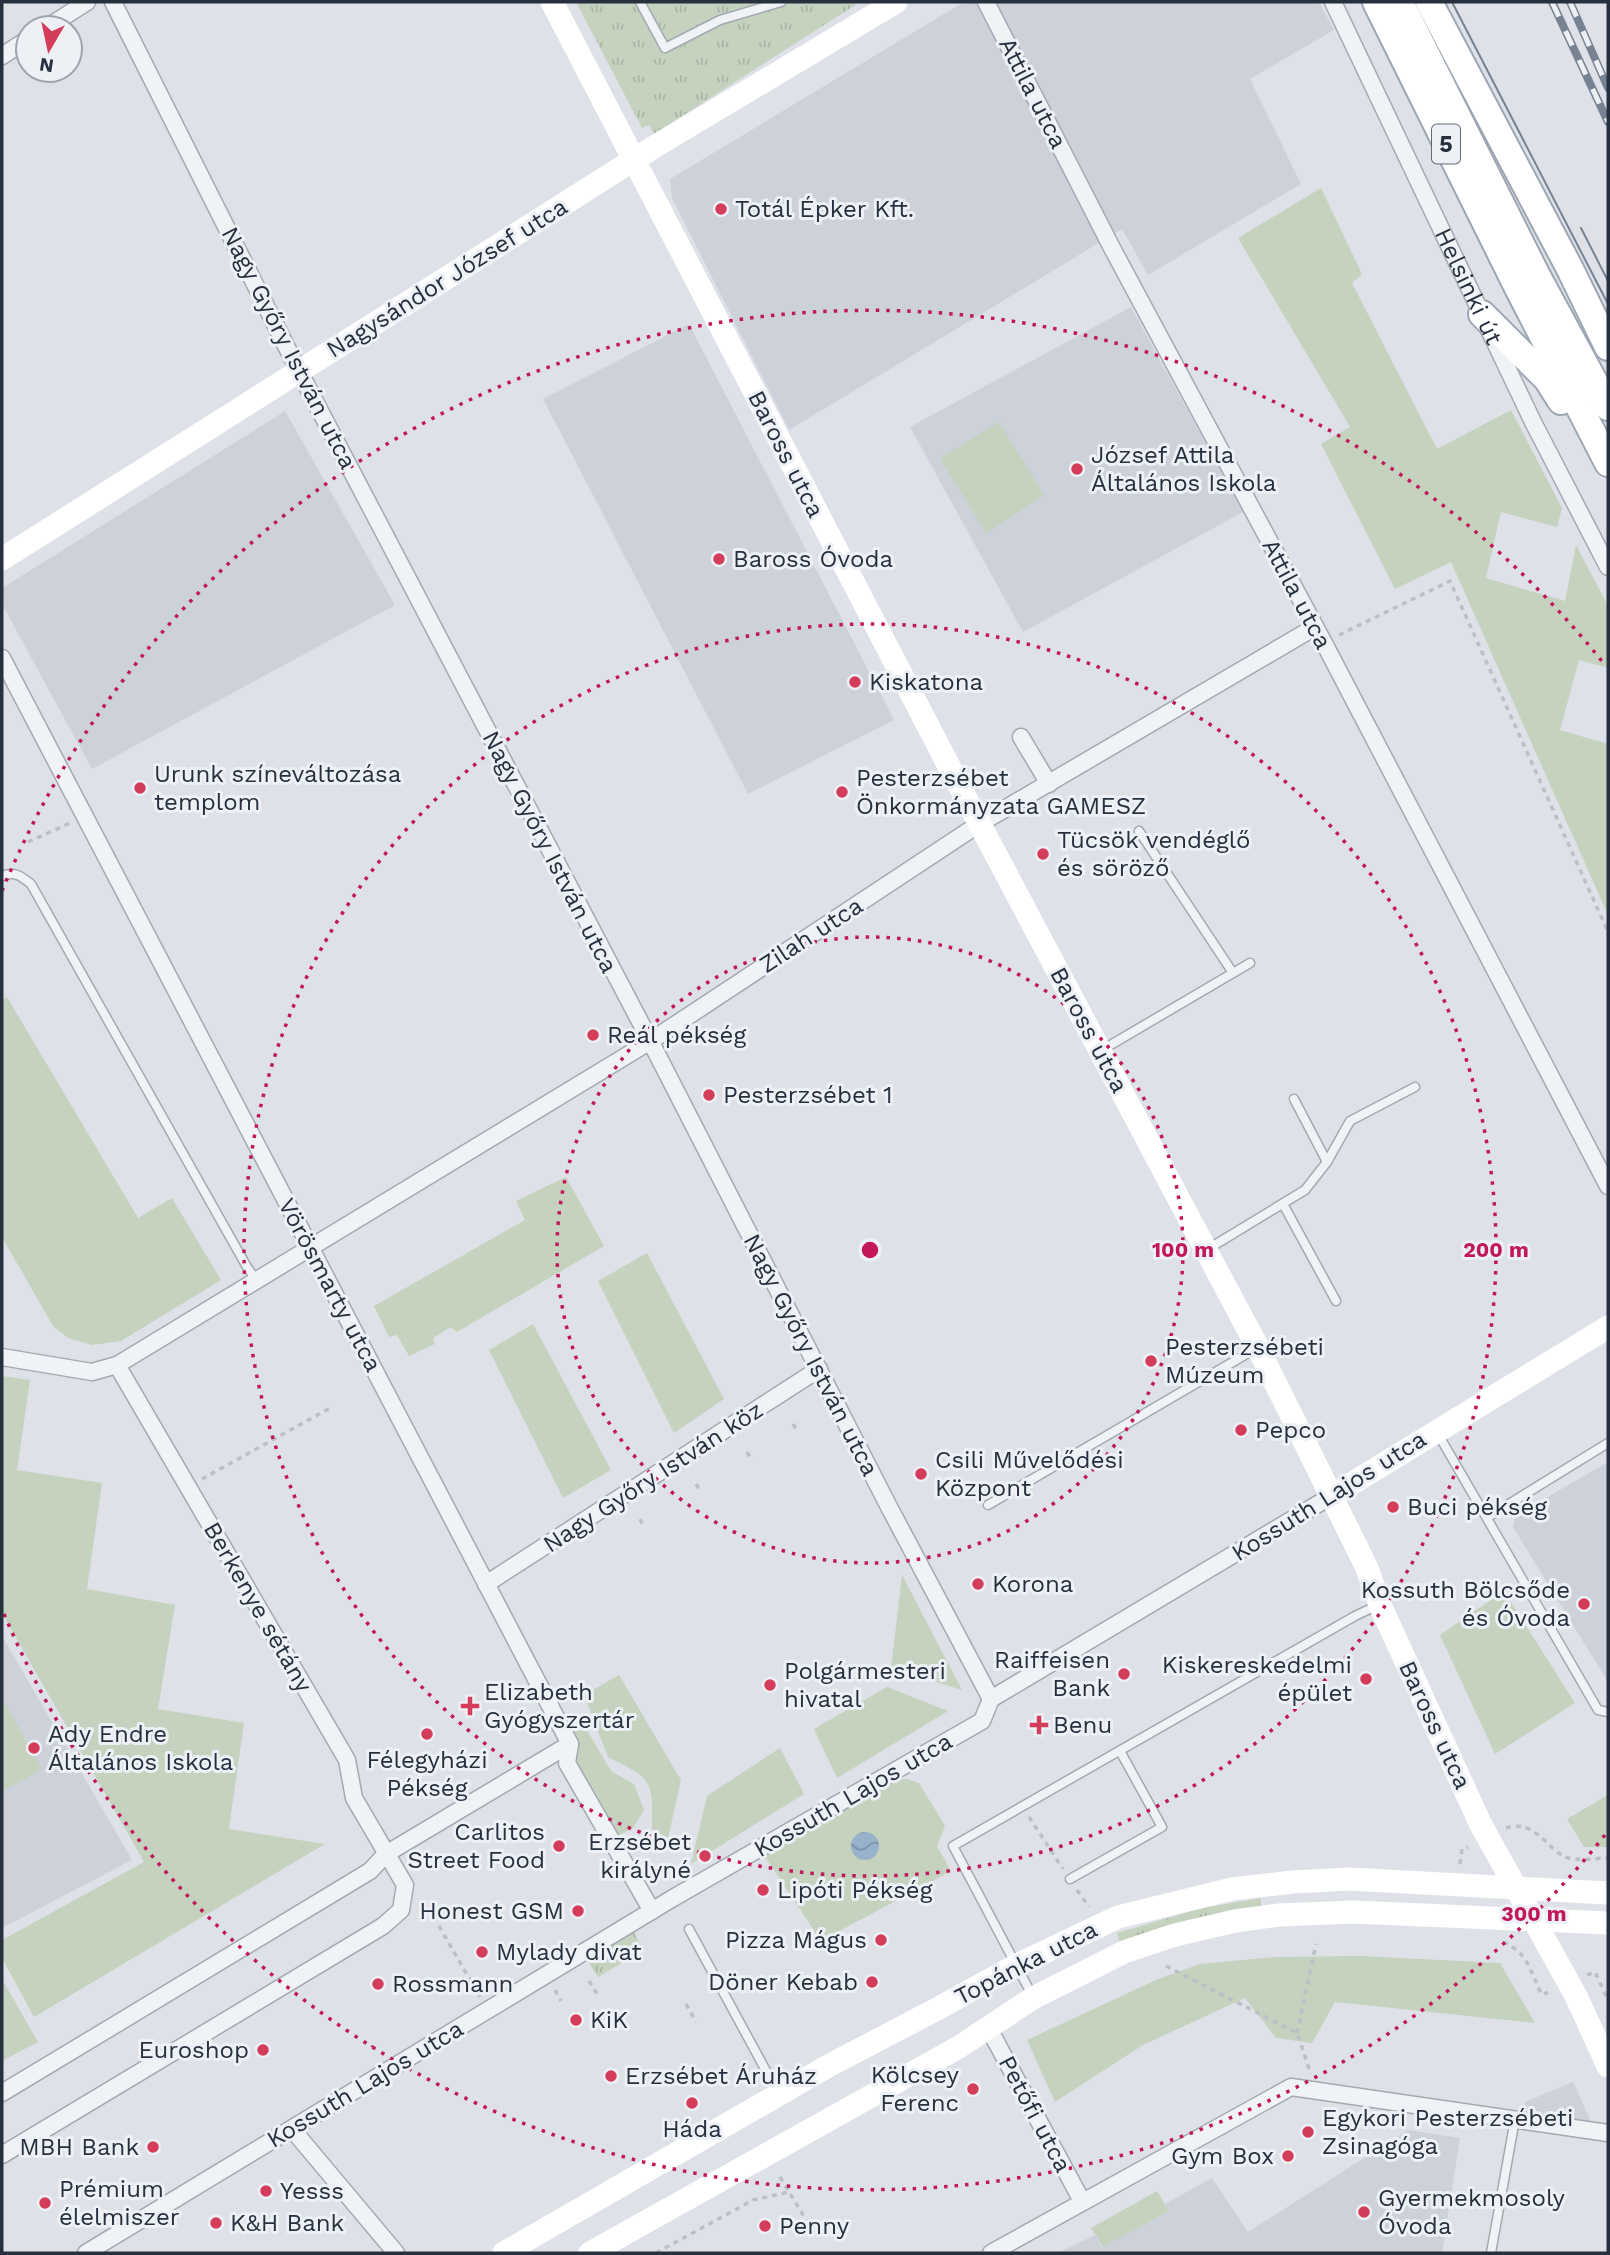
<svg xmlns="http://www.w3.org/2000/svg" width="1610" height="2255" font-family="'Work Sans',sans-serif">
  <defs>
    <pattern id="grass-tufts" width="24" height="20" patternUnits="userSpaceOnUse" patternTransform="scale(1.75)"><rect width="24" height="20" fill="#c4d2be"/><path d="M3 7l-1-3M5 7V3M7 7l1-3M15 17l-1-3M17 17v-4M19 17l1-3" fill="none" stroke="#a8b5a4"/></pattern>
    <pattern id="water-waves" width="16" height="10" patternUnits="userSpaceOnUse" patternTransform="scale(1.75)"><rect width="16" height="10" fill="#97b2ca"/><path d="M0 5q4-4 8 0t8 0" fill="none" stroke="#7b91a5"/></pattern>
  </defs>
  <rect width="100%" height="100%" fill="#dee2e8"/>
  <!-- built -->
  <g fill="#ccd1da">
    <path d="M964 2H1319L1334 30 1250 79 1301 184 1148 275 1122 229 789 430 672 198 670 179Z"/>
    <path d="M1131 307 1243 512 1023 632 910 427Z"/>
    <path d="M689 324 894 720 748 794 543 399Z"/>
    <path d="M285 411 395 605 92 769 2 604V588Z"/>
    <path d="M1608 1462V1682L1513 1527 1516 1515Z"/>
    <path d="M2 1636 132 1860 2 1928Z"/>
    <path d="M1573 2082 1592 2124 1525 2116V2102Z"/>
    <path d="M1408 2130 1460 2138 1442 2253H1058L1095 2235 1102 2247 1169 2211 1165 2204 1212 2178 1248 2232Z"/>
  </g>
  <!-- grass -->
  <g fill="url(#grass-tufts)">
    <path d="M576 2H860L654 134 649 125 642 128Z"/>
    <path d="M1261 1898V1906L1120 1943 1117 1933 1202 1908Z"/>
    <path d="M632 1929 644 1950 598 1977 585 1956Z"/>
  </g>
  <!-- park -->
  <g fill="#c4d2be">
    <path d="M1321 188 1362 274 1352 283 1437 449 1511 410 1562 508 1557 527 1501 512 1486 578 1565 601 1576 545 1608 606V668L1579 660 1560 730 1608 744V915L1451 562 1395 589 1321 444 1350 427 1238 238Z"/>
    <path d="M999 422 1044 495 986 533 940 458Z"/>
    <path d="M7 997 138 1218 172 1198 221 1280 121 1341 92 1345 68 1338 53 1326 2 1237V1000Z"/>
    <path d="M566 1177 604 1246 457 1332 451 1327 433 1338 435 1344 409 1356 397 1335 389 1337 374 1306 525 1220 516 1201Z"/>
    <path d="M647 1253 724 1399 674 1433 598 1281Z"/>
    <path d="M533 1324 611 1470 563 1498 489 1350Z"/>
    <path d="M2 1376 30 1380 17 1470 102 1483 87 1589 175 1605 158 1709 244 1723 229 1829 325 1844 34 2017 2 1958V1940L144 1862 2 1613Z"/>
    <path d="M902 1575 962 1690 891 1668Z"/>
    <path d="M1504 1591 1575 1703 1495 1754 1440 1635Z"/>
    <path d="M619 1675 681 1780 668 1838 652 1829C653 1779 652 1779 608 1757L584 1695Z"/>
    <path d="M887 1687 948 1711 837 1778 814 1729Z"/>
    <path d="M2 1698 42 1769 2 1792Z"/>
    <path d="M585 1727 611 1771 634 1784 644 1810 633 1828 611 1839 567 1763 574 1732Z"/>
    <path d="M780 1748 804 1794 691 1864 707 1796Z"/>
    <path d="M907 1779 919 1783 945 1826 937 1846 951 1871 821 1941 762 1852 892 1780Z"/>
    <path d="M1608 1795V1847H1584L1567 1819Z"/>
    <path d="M1362 1956 1500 1963 1535 2023 1335 2002 1312 2043 1276 2038 1245 1998 1143 2045 1055 2102 1027 2040 1156 1980 1200 1964 1275 1957Z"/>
    <path d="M3 1981 38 2042 2 2061V1982Z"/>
    <path d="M1157 2191 1169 2211 1103 2247 1091 2228Z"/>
  </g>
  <!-- water -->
  <circle fill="url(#water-waves)" cx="865" cy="1846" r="14"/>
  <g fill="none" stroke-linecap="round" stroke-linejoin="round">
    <!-- lane casing -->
    <g stroke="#a3a9b2" stroke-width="11">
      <g id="lane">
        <path d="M640 2 665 48 720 20 781 2"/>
        <path d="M1139 831 1233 973"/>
        <path d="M2 876C15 871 21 876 31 884L247 1267 257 1281"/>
        <path d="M1102 1050 1250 963"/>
        <path d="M1294 1099 1327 1162"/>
        <path d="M1283 1204 1336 1301"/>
        <path d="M1208 1249 1305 1190 1327 1162 1350 1121 1415 1087"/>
        <path d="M1438 1434 1598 1710 1608 1712"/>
        <path d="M988 1505 1255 1349"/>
        <path d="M1488 1517 1608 1443"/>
        <path d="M1070 1879 1162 1827 1120 1751"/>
        <path d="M689 1929 777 2091"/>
        <path d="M1032 1995 953 1846 1355 1616 1376 1606"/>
        <path d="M1491 2253 1515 2119"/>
      </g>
    </g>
    <!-- street casing -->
    <g stroke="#a3a9b2" stroke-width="19">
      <g id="street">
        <path d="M113 2 286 346 657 1054 888 1505 991 1699"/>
        <path d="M986 2 1112 248 1324 643 1608 1186"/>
        <path id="s1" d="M1333 2 1533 422 1608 567"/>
        <path d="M46 28 87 2"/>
        <path d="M2 56 28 39"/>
        <path d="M2 658 570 1744 567 1763 652 1911"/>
        <path d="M1021 737 1049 784"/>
        <path d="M2 1357 92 1372 117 1365 649 1042 979 824 1315 627"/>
        <path d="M486 1584 819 1369"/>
        <path d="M988 2027 1082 2201"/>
        <path d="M2 2093 370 1871 386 1854 570 1744"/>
        <path d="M292 2129 396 2253"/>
        <path d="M2 2155 383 1926 401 1910 405 1885 354 1798 347 1760 117 1365"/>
        <path d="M86 2253 673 1898 982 1721 991 1699 1333 1495"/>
        <path d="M991 2253 1291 2087 1608 2133"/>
      </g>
    </g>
    <!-- primary casing -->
    <g stroke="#9da7b4" stroke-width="30">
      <g id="primary">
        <path d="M1376 2 1517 286 1608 463"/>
        <path d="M1400 2 1537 276 1608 407"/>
        <path d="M1429 2 1570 269 1608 347"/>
        <path d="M1482 314 1547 379 1561 401"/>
      </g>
    </g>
    <!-- path -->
    <g stroke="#bbc0c6" stroke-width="3.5" stroke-dasharray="5 5" stroke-linecap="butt">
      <path d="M1339 635 1450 581 1608 932"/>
      <path d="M28 842 70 823"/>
      <path d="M793 1424 798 1432"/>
      <path d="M747 1452 752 1461"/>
      <path d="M202 1479 332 1407"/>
      <path d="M696 1484 701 1492"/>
      <path d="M640 1519 644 1528"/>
      <path d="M1029 1817 1063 1869"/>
      <path d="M1506 1828C1533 1819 1546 1846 1563 1856 1574 1862 1596 1858 1608 1858"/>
      <path d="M1460 1864 1462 1849 1468 1847"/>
      <path d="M1077 1890 1089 1907"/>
      <path d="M421 1902 432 1914 480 1997"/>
      <path d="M1503 1942C1529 1953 1530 1972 1542 1995L1548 1992"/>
      <path d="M1166 1966 1297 2033 1311 2074"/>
      <path d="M1587 1975 1595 1972 1608 2000"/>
      <path d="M589 1981 598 1995"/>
      <path d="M555 1990 561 2001"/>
      <path d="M686 2004 696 2022"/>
      <path d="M1297 2033 1316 1944"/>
      <path d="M780 2177 814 2233"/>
      <path d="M656 2253 753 2200 789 2192"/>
    </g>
    <!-- lane -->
    <use href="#lane" stroke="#f0f3f6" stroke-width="8"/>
    <!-- street -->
    <use href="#street" stroke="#f0f3f6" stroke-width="16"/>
    <!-- secondary -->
    <g stroke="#fff" stroke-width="23">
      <path d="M552 2 953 774 1258 1348 1367 1568 1380 1605 1481 1825 1576 1996 1608 2066"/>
      <path d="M2 559 654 147 896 2"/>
      <path d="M1333 1495 1608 1327"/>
      <path d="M504 2253 830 2065 937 2009 1015 1966 1118 1917 1232 1889 1293 1882 1349 1879 1608 1893"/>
      <path d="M590 2253 959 2047 1033 1998 1124 1952 1175 1935 1235 1921 1279 1915 1354 1912 1608 1923"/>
    </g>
    <!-- primary -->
    <use href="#primary" stroke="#fff" stroke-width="26"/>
    <!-- tram -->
    <g stroke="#778292" stroke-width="2">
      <path d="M1452 2 1608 304"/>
      <path d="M1581 228 1608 281"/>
    </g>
    <!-- rail casing -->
    <g stroke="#778292" stroke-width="8">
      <g id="rail">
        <path d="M1552 2 1608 122"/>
        <path d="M1570 2 1608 88"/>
      </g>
    </g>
    <!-- rail -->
    <use href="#rail" stroke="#edf1f6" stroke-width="5" stroke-dasharray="16" stroke-linecap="butt"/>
  </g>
  <!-- distance rings -->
  <g fill="none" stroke="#c2185b" stroke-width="3.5" stroke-dasharray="3.5 7">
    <circle cx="870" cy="1250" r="313"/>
    <circle cx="870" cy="1250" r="626"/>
    <path d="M1605 1835A939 939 0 0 1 2 1609M2 891A939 939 0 0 1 1605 665"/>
  </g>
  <!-- markers -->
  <g fill="#d33d5a" stroke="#edf1f6" stroke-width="2.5">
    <circle cx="721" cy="209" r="7"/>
    <circle cx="1077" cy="469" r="7"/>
    <circle cx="719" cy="559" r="7"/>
    <circle cx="855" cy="682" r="7"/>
    <circle cx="140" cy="788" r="7"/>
    <circle cx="842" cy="792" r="7"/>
    <circle cx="1043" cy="854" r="7"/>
    <circle cx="593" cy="1035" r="7"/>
    <circle cx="709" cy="1095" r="7"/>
    <circle cx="1151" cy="1361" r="7"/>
    <circle cx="1241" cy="1430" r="7"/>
    <circle cx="921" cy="1474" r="7"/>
    <circle cx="1393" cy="1507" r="7"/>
    <circle cx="978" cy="1584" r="7"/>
    <circle cx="1584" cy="1604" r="7"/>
    <circle cx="1124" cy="1674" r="7"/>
    <circle cx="1366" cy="1679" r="7"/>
    <circle cx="770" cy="1685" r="7"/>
    <path d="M466.5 1695.5h7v7h7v7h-7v7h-7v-7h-7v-7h7z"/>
    <path d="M1035.5 1714.5h7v7h7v7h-7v7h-7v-7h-7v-7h7z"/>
    <circle cx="427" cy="1734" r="7"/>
    <circle cx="34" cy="1748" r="7"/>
    <circle cx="559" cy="1846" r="7"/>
    <circle cx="705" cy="1856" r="7"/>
    <circle cx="763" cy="1890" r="7"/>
    <circle cx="578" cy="1911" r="7"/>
    <circle cx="881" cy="1940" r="7"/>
    <circle cx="482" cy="1952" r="7"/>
    <circle cx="872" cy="1982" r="7"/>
    <circle cx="378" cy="1984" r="7"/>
    <circle cx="576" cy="2020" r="7"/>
    <circle cx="263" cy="2050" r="7"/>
    <circle cx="611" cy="2076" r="7"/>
    <circle cx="973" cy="2089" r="7"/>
    <circle cx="692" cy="2103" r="7"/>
    <circle cx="1308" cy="2132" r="7"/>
    <circle cx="153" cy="2147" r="7"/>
    <circle cx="1288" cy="2156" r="7"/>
    <circle cx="266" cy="2191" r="7"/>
    <circle cx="45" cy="2203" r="7"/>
    <circle cx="1364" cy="2212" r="7"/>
    <circle cx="216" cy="2223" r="7"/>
    <circle cx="765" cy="2226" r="7"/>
  </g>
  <g text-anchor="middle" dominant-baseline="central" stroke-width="6" stroke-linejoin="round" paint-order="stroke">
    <!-- shield labels -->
    <rect fill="#edf1f6" stroke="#626a76" stroke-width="2" x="1432" y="124.5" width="28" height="39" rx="5"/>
    <g font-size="23" font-weight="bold" fill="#26303f">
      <text x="1446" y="144">5</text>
    </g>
    <!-- street labels -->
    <g font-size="24" fill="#26303f" stroke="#edf1f6">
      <text transform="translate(1033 93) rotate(63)">Attila utca</text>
      <text transform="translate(447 278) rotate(-32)">Nagysándor József utca</text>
      <text stroke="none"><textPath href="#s1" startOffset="315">Helsinki út</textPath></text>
      <text transform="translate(289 348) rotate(63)">Nagy Győry István utca</text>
      <text transform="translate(786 454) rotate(63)">Baross utca</text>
      <text transform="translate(1297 594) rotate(62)">Attila utca</text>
      <text transform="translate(550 852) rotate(63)">Nagy Győry István utca</text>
      <text transform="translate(811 935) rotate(-33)">Zilah utca</text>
      <text transform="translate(1089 1030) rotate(62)">Baross utca</text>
      <text transform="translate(330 1285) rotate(62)">Vörösmarty utca</text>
      <text transform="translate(811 1355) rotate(63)">Nagy Győry István utca</text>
      <text transform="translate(653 1477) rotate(-33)">Nagy Győry István köz</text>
      <text transform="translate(1329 1496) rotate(-32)">Kossuth Lajos utca</text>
      <text transform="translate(258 1607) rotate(60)">Berkenye sétány</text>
      <text transform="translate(1435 1725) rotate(65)">Baross utca</text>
      <text transform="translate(853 1795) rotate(-30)">Kossuth Lajos utca</text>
      <text transform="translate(1026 1963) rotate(-27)">Topánka utca</text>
      <text transform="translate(365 2084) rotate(-31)">Kossuth Lajos utca</text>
      <text transform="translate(1035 2114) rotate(62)">Petőfi utca</text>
    </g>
    <!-- poi labels -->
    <g font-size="24" fill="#26303f" stroke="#edf1f6" text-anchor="start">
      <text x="735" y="209">Totál Épker Kft.</text>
      <text x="1091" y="455">József Attila<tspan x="1091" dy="28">Általános Iskola</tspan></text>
      <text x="733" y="559">Baross Óvoda</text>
      <text x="869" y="682">Kiskatona</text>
      <text x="154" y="774">Urunk színeváltozása<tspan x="154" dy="28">templom</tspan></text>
      <text x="856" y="778">Pesterzsébet<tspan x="856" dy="28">Önkormányzata GAMESZ</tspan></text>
      <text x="1057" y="840">Tücsök vendéglő<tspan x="1057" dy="28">és söröző</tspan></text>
      <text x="607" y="1035">Reál pékség</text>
      <text x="723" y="1095">Pesterzsébet 1</text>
      <text x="1165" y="1347">Pesterzsébeti<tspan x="1165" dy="28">Múzeum</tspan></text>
      <text x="1255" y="1430">Pepco</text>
      <text x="935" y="1460">Csili Művelődési<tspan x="935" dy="28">Központ</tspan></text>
      <text x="1407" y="1507">Buci pékség</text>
      <text x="992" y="1584">Korona</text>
      <text x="1570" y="1590" text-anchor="end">Kossuth Bölcsőde<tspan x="1570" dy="28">és Óvoda</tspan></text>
      <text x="1110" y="1660" text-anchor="end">Raiffeisen<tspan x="1110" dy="28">Bank</tspan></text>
      <text x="1352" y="1665" text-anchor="end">Kiskereskedelmi<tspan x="1352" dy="28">épület</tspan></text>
      <text x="784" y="1671">Polgármesteri<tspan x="784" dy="28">hivatal</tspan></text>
      <text x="484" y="1692">Elizabeth<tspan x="484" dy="28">Gyógyszertár</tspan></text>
      <text x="1053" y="1725">Benu</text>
      <text x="48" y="1734">Ady Endre<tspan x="48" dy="28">Általános Iskola</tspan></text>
      <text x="427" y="1760" text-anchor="middle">Félegyházi<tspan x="427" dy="28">Pékség</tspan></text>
      <text x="545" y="1832" text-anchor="end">Carlitos<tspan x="545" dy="28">Street Food</tspan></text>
      <text x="691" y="1842" text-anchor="end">Erzsébet<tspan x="691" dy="28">királyné</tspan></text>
      <text x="777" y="1890">Lipóti Pékség</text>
      <text x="564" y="1911" text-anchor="end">Honest GSM</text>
      <text x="867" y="1940" text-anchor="end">Pizza Mágus</text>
      <text x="496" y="1952">Mylady divat</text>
      <text x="858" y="1982" text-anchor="end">Döner Kebab</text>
      <text x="392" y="1984">Rossmann</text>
      <text x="590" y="2020">KiK</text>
      <text x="249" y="2050" text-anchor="end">Euroshop</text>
      <text x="959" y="2075" text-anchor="end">Kölcsey<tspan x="959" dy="28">Ferenc</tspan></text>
      <text x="625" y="2076">Erzsébet Áruház</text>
      <text x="1322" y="2118">Egykori Pesterzsébeti<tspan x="1322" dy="28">Zsinagóga</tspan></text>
      <text x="692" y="2129" text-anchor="middle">Háda</text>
      <text x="139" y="2147" text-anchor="end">MBH Bank</text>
      <text x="1274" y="2156" text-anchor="end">Gym Box</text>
      <text x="59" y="2189">Prémium<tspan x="59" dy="28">élelmiszer</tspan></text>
      <text x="280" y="2191">Yesss</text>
      <text x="1378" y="2198">Gyermekmosoly<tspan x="1378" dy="28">Óvoda</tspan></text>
      <text x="230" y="2223">K&amp;H Bank</text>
      <text x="779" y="2226">Penny</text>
    </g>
  </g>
  <circle cx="870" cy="1250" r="10" fill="#c2185b" stroke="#edf1f6" stroke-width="3.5"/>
  <g font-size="21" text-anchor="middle" font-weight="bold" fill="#c2185b" stroke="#edf1f6" stroke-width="6" stroke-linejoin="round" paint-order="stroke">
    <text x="1183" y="1257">100 m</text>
    <text x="1496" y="1257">200 m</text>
    <text x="1534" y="1921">300 m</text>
  </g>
  <!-- border -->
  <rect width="1610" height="2255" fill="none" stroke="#26303f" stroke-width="7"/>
  <!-- north arrow -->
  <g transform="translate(49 49) rotate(189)"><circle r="33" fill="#edf1f6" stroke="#9da4ad" stroke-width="2"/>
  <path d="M0-5L12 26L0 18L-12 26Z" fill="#d33d5a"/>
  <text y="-10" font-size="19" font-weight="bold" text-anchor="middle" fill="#26303f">N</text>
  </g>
</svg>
